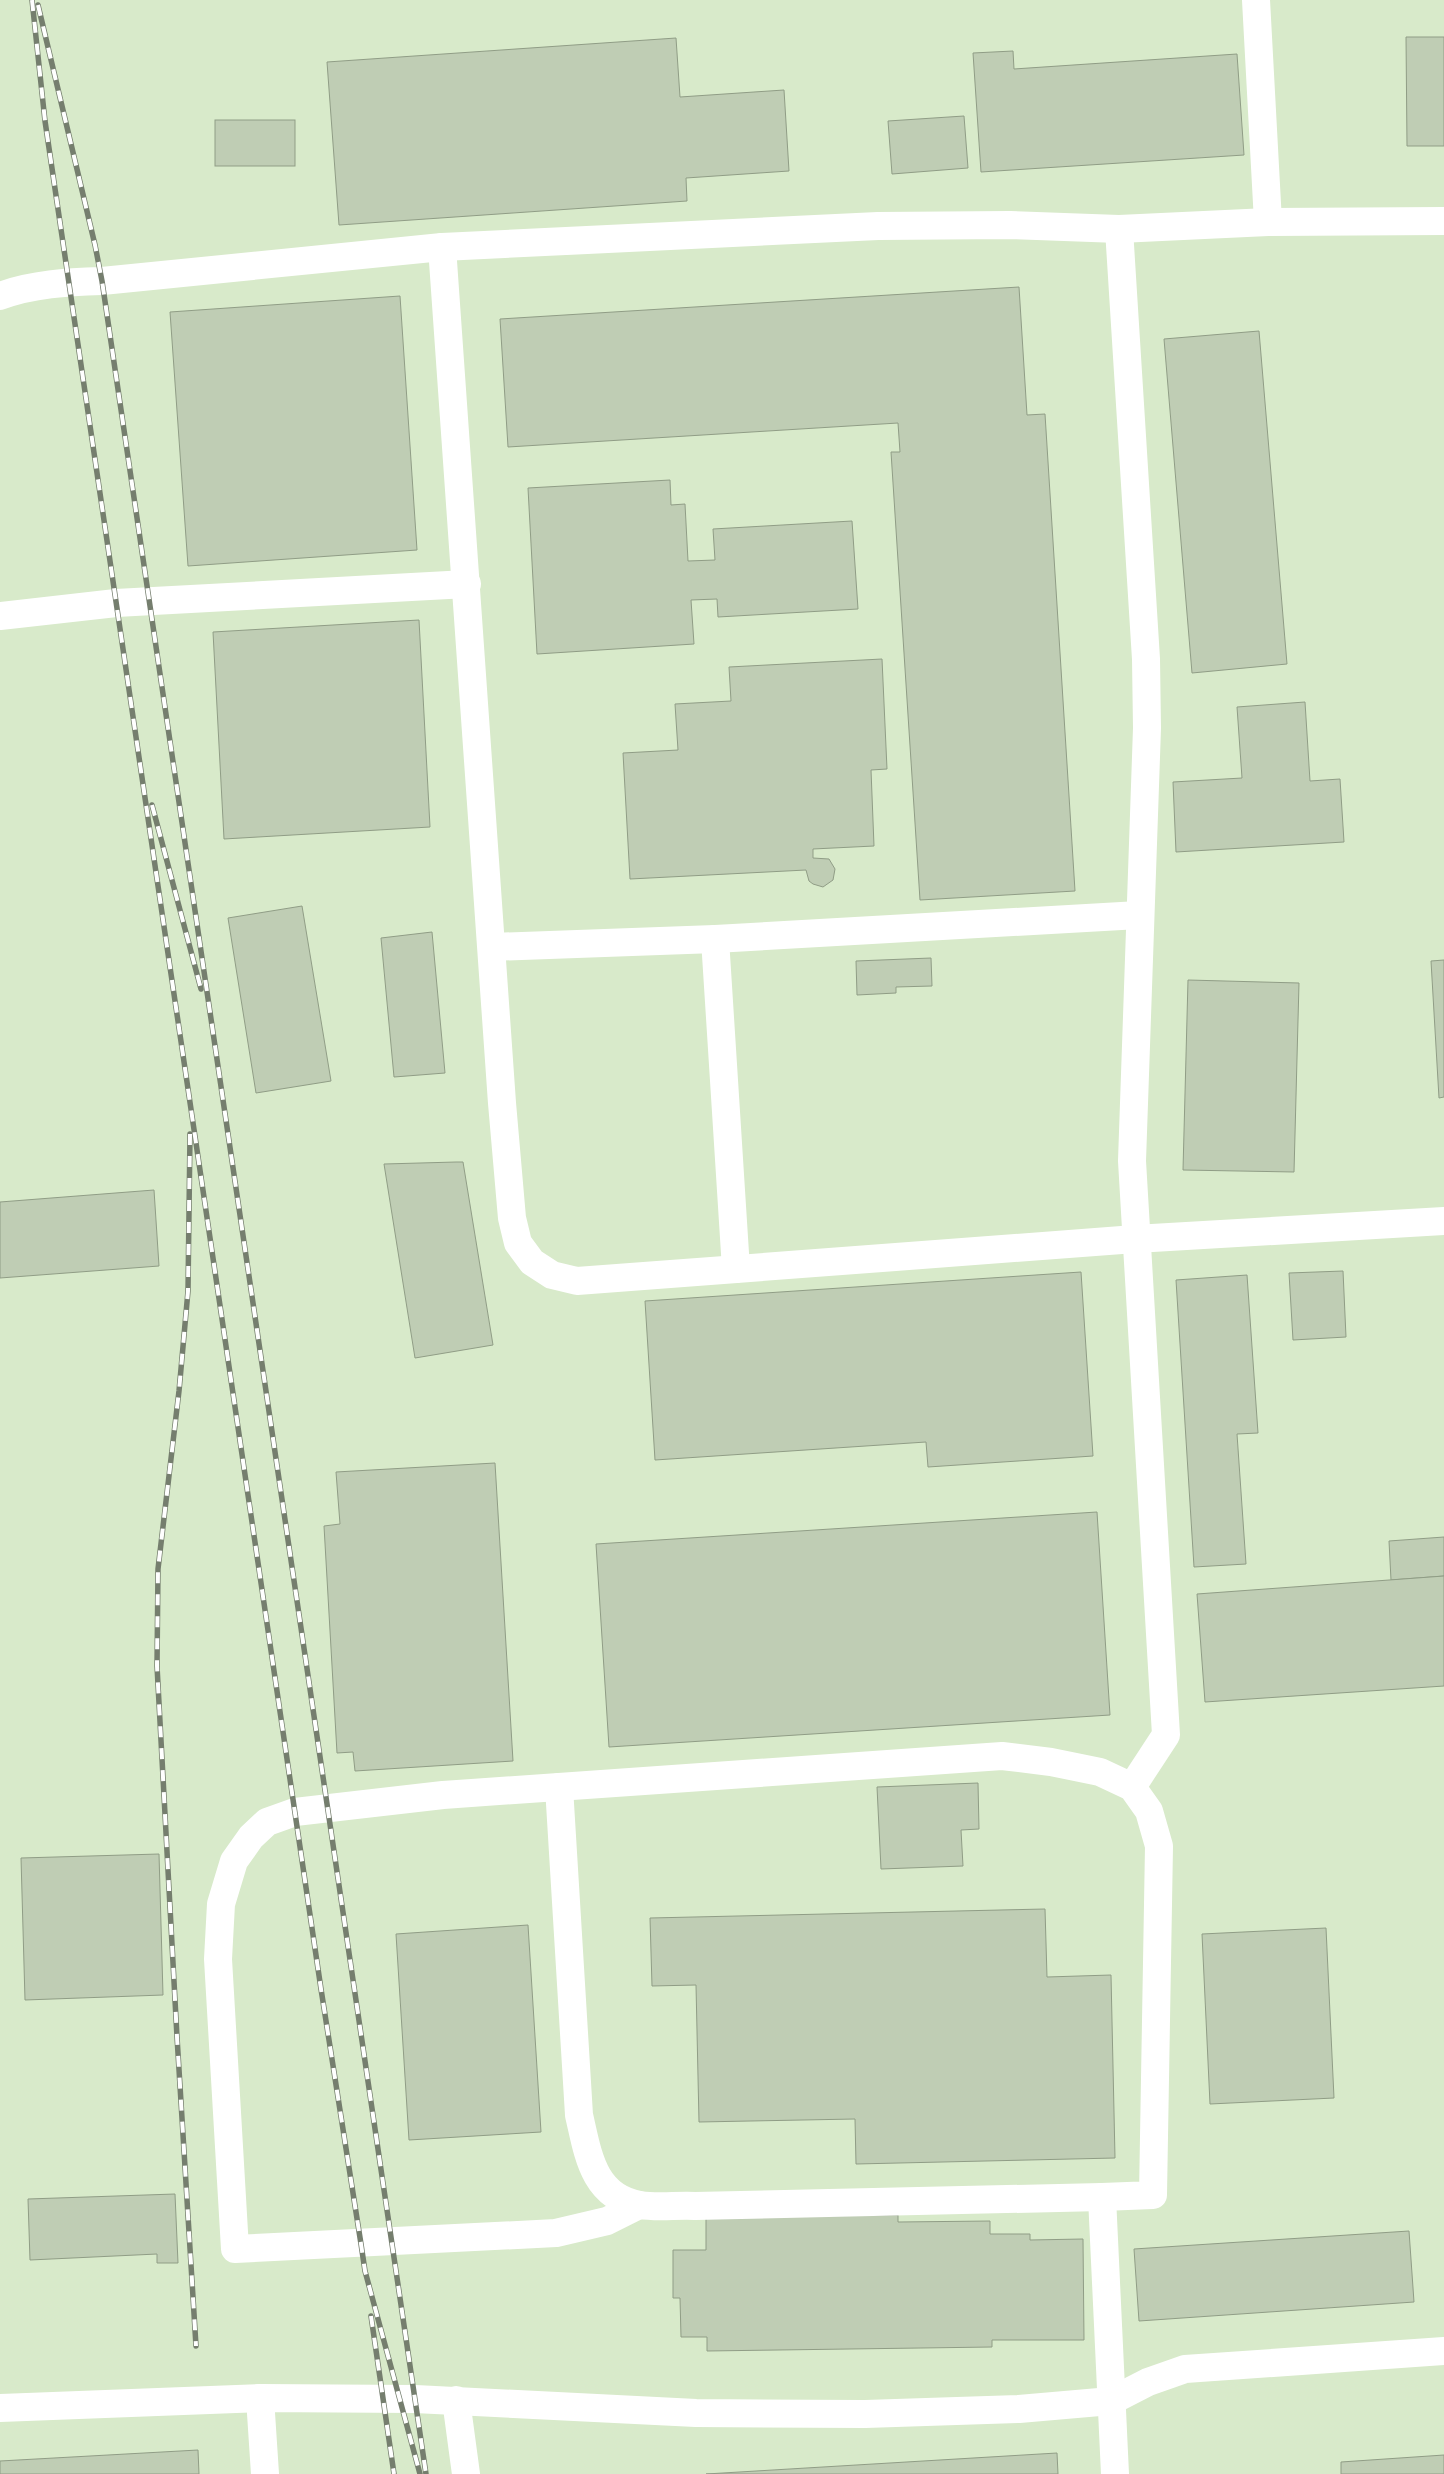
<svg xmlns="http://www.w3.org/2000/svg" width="1444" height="2474" font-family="Overpass,sans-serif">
  <rect width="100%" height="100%" fill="#e6f4db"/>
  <!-- built -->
  <rect fill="#d8eaca" x="0" y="0" width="1444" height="2474"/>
  <!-- building -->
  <g fill="#bfcdb4" stroke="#909d86">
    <path d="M1406 37H1444V146H1407Z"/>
    <path d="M676 38 680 97 784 90 789 171 686 178 687 201 339 225 327 62Z"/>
    <path d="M1013 51 1014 69 1237 54 1244 155 981 172 973 53Z"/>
    <path d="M964 116 968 168 892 174 888 121Z"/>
    <rect x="215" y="120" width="80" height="46"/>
    <path d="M1019 287 1027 415 1045 414 1075 891 920 900 891 452H900L898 423 508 447 500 319Z"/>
    <path d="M400 296 417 550 188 566 170 312Z"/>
    <path d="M1259 331 1287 664 1192 673 1164 339Z"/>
    <path d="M670 480 671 505 685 504 688 561 715 560 713 529 852 521 858 609 718 617 717 599 691 600 694 644 537 654 528 488Z"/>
    <path d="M419 620 430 827 224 839 213 632Z"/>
    <path d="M882 659 887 769 871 770 874 846 813 849V858L829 859 835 869 833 880 823 887 813 884 809 881 806 870 630 879 623 753 678 750 675 704 731 701 729 667Z"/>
    <path d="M1305 702 1310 781 1340 779 1344 842 1176 852 1173 782 1242 778 1237 707Z"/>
    <path d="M302 906 331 1081 256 1093 228 918Z"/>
    <path d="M432 932 445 1073 394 1077 381 938Z"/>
    <path d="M931 958 932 986 896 987V993L857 995 856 961Z"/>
    <path d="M1444 960V1097L1439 1098 1431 961Z"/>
    <path d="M1188 980 1299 983 1294 1172 1183 1170Z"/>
    <path d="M456 1162H463L493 1345 415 1358 384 1164Z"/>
    <path d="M154 1190 159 1266 0 1278V1202Z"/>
    <path d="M1343 1271 1346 1337 1293 1340 1289 1273Z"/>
    <path d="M1081 1272 1093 1456 928 1467 926 1442 655 1460 645 1301Z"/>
    <path d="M1247 1275 1258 1433 1237 1434 1246 1564 1194 1567 1176 1280Z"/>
    <path d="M495 1463 513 1761 355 1771 353 1752 337 1753 324 1526 340 1524 336 1472Z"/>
    <path d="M1097 1512 1110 1715 609 1747 596 1544Z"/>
    <path d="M1444 1537V1576L1391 1580 1389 1541Z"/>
    <path d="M1444 1576V1686L1205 1702 1197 1594Z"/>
    <path d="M978 1783 979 1829 961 1830 963 1866 881 1869 877 1787Z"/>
    <path d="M159 1854 163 1995 25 2000 21 1858Z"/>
    <path d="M1045 1909 1047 1977 1111 1975 1115 2158 856 2164 855 2119 699 2122 696 1985 652 1986 650 1918Z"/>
    <path d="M528 1925 541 2132 409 2140 396 1934Z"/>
    <path d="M1326 1928 1334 2098 1210 2104 1202 1934Z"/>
    <path d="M175 2194 178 2263H157V2254L30 2260 28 2199Z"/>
    <path d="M898 2215V2222L990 2221V2234H1030V2240L1083 2239 1084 2340H992V2347L707 2351V2337H681L680 2298H673V2250H706V2217Z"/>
    <path d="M1409 2231 1414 2302 1139 2321 1134 2249Z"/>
    <path d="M198 2450 199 2474H0V2461Z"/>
    <path d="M1057 2453 1058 2474H706Z"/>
    <path d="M1444 2455V2474H1341V2462Z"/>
  </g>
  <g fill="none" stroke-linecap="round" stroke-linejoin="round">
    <!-- minor -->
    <g stroke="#fff" stroke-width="28">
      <path d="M1256 0 1268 222"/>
      <path d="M1119 229 1146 659 1147 728 1132 1161 1166 1735 1132 1787"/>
      <path d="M442 247 502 1103 512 1218 518 1243 532 1262 552 1275 577 1281 1135 1239 1444 1221"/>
      <path d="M0 296C32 284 68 282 102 281L442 247 878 226 1010 225 1119 229 1268 222 1444 221"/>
      <path d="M0 616 116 603 467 584"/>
      <path d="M715 939 736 1269"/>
      <path d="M492 947 715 939 1139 915"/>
      <path d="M559 1787 579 2115C588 2154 593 2197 640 2205 657 2208 677 2205 695 2206L1102 2197"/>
      <path d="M639 2205 607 2221 556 2233 235 2249 218 1959 221 1904 234 1861 251 1837 267 1822 295 1812 443 1795 1002 1756 1051 1762 1100 1772 1132 1787 1149 1811 1159 1846 1153 2195 1102 2197 1115 2474"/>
      <path d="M260 2398 265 2474"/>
      <path d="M456 2400 466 2474"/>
      <path d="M0 2408 260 2398 415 2399 696 2413 865 2414 1019 2409 1111 2401 1148 2382 1185 2369 1444 2351"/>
    </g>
    <!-- rail casing -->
    <g stroke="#757e6e" stroke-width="5.5">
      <g id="rail">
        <path d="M32 0 45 121 321 1989 361 2244 365 2271 420 2474"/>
        <path d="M38 5 95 245 102 281 426 2474"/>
        <path d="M152 805 201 989"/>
        <path d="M190 1134 188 1291 179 1391 158 1569 157 1666 177 2037 196 2346"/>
        <path d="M371 2316 394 2474"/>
      </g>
    </g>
    <!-- rail -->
    <use href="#rail" stroke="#fff" stroke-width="4" stroke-dasharray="11" stroke-linecap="butt"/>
  </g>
</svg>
